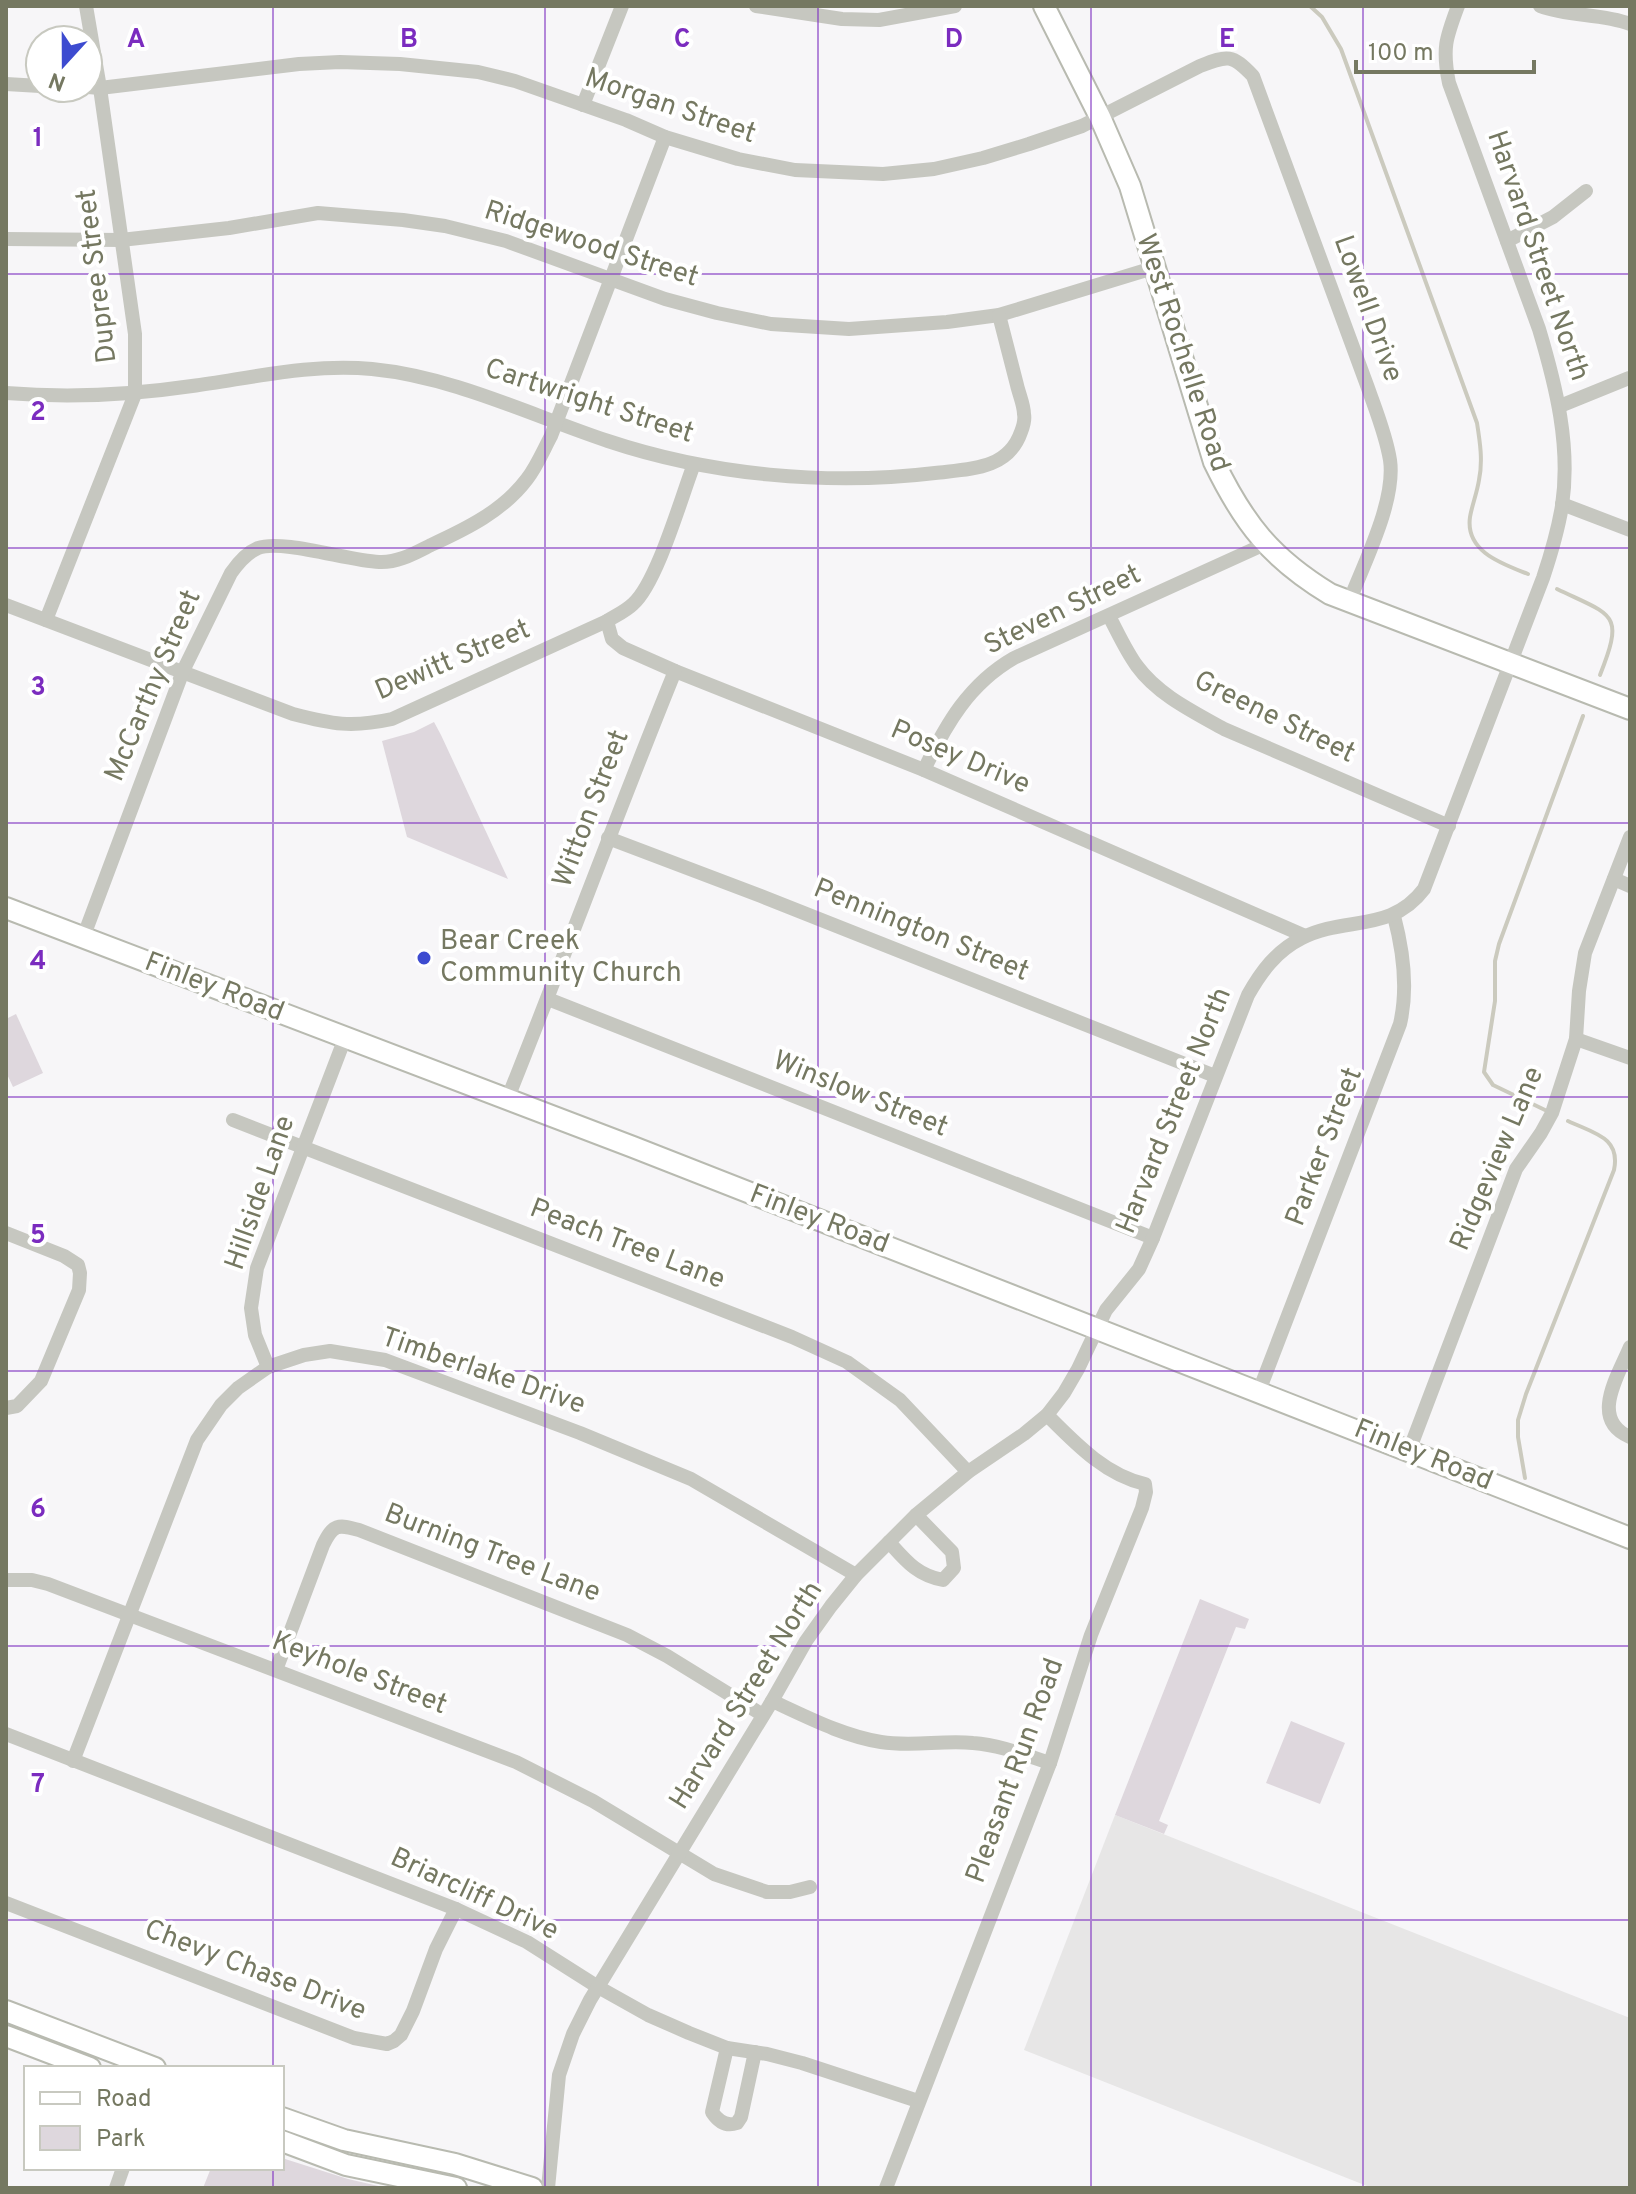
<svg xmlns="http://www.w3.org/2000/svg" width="1636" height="2194" font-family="Overpass,sans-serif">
  <rect width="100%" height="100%" fill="#f7f6f8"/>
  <!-- built -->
  <path fill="#e7e6e6" d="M1115 1815 1630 2018V2188H1372L1024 2050Z"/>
  <!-- green -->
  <g fill="#ded7dd">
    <path d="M434 722 441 735 508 879 407 837 382 741 414 732Z"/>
    <path d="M16 1014 43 1073 13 1087 6 1072V1019Z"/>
    <path d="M1200 1599 1249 1619 1245 1629 1236 1627 1159 1821 1168 1825 1164 1834 1115 1815Z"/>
    <path d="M1291 1721 1345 1743 1320 1804 1266 1783Z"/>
    <path d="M282 2158 348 2179 387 2188H203L211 2168H282Z"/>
  </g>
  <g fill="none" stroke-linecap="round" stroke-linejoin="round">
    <!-- stream -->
    <g stroke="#cbcabe" stroke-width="4">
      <path d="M1310 6 1322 17 1341 49 1477 423C1480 442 1483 461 1479 480 1477 493 1472 505 1470 517 1465 552 1503 564 1528 574"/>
      <path d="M1557 589C1613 616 1625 612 1600 675"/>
      <path d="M1545 1110 1493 1085 1484 1072 1495 1001V961L1499 944 1583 716"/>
      <path d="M1525 1478 1518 1437V1420L1526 1394 1614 1170C1621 1137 1593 1133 1568 1121"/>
    </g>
    <!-- secondary casing -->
    <g stroke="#b8bab0" stroke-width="24">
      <g id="secondary">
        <path d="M1044 6 1100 117 1130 186 1214 462C1244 524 1271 558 1330 594L1630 709"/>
        <path d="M6 908 633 1147 1630 1538"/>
        <path d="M6 2011 155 2068"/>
        <path d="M6 2036 90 2068"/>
        <path d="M282 2118 344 2140 455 2164 532 2188"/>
        <path d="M282 2141 346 2165 456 2188"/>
      </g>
    </g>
    <!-- street -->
    <g stroke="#c6c7c0" stroke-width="14">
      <path d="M756 6 842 19 879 20 955 6"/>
      <path d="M1540 6C1569 17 1601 13 1630 24"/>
      <path d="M6 84 40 86"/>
      <path d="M88 87 100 88 299 64 340 62 400 64 478 72 515 81 626 120 665 137 738 159 795 170 883 174 934 169 983 158 1029 144 1082 126 1200 66C1228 55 1232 54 1253 76L1368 388C1376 411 1386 435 1390 460 1396 501 1364 563 1349 602"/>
      <path d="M583 105 622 6"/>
      <path d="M6 239 121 240 229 228 318 213 403 220 445 226 506 241 665 299 717 313 771 324 849 329 947 322 999 315 1153 268"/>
      <path d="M1507 241 1553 217 1586 191"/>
      <path d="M6 393C68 398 131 395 192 386 251 378 312 363 372 369 454 377 530 415 608 441 710 475 828 486 935 473 969 469 1008 470 1021 432 1023 427 1025 419 1024 414 1024 405 1019 394 1017 385 1011 361 1005 338 999 315"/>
      <path d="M1560 406 1629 378"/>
      <path d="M1562 504 1630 530"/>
      <path d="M6 605 293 714C332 724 351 728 392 719L607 621C615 616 626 611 633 604 657 583 681 498 694 464"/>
      <path d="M1109 616C1118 633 1126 651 1137 666 1158 695 1194 712 1224 729L1449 826"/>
      <path d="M46 620 135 394V334L100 88 86 6"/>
      <path d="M607 621 612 639 623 648 675 671 924 770 1305 936"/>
      <path d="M924 770C946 724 969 684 1014 658L1265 544"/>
      <path d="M608 838 761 896 1215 1076"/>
      <path d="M1614 879 1630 886"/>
      <path d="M83 938 183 671 231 573C238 563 246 553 258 548 282 539 349 561 379 562 398 563 415 553 431 545 466 529 503 511 527 479 537 466 543 451 551 436L665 137"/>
      <path d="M548 999 1153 1238"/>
      <path d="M1576 1039 1630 1058"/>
      <path d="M507 1100C564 958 617 814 675 671"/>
      <path d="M233 1120 792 1337 847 1362 900 1400 968 1472"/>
      <path d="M6 1233 64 1256 78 1265 80 1273 79 1290 41 1381 17 1406 6 1408"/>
      <path d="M1630 1347C1618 1376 1589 1420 1630 1437"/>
      <path d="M268 1367 255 1335 251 1308 257 1268 345 1038"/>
      <path d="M1259 1391 1400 1024C1408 990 1403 950 1394 916"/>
      <path d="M1409 1451 1516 1169 1541 1133 1552 1113 1576 1039 1579 991 1585 953 1630 837"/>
      <path d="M889 1542C906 1561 917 1575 943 1580L954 1568 952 1552 916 1515"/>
      <path d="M6 1580H32L48 1584 516 1762 593 1801 714 1874 767 1892H790L810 1887"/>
      <path d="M276 1670 323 1545C333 1524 338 1524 359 1530L627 1635 667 1656 763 1715"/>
      <path d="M772 1701C807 1717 843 1736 881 1742 912 1747 942 1740 973 1743 1000 1745 1025 1755 1050 1763"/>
      <path d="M6 1734 456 1909 527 1942 598 1987 648 2015 689 2033 727 2048 767 2054 802 2063 918 2101"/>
      <path d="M73 1761 197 1440 221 1405 238 1388 268 1367 304 1355 330 1351 385 1360 580 1433 691 1479 856 1575"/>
      <path d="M6 1903 354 2038 387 2044 394 2041 401 2035 413 2011 436 1949 456 1909"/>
      <path d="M727 2048 712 2112C718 2121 726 2127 737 2123L741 2117 755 2052"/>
      <path d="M116 2188 123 2168"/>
      <path d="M548 2188 559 2075 573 2034 590 2000 772 1701 806 1641 831 1606 856 1575 916 1515 968 1472 1024 1434 1047 1415 1064 1393 1078 1369 1106 1310 1139 1269 1153 1238 1248 995C1261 972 1276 951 1302 938 1345 916 1391 933 1424 889L1543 578C1551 554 1558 530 1562 506 1571 446 1556 386 1539 329L1449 83C1442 48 1446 38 1458 6"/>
      <path d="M886 2188 1050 1763 1091 1635 1142 1508 1146 1492 1145 1484C1105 1475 1075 1443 1047 1415"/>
    </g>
    <!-- secondary -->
    <use href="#secondary" stroke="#fff" stroke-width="20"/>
  </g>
  <!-- grid -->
  <path fill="none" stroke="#7b2cbf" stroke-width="2" stroke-opacity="0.55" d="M273 6V2068M545 6V2188M818 6V2188M1091 6V2188M1363 6V2188M6 274H1630M6 548H1630M6 823H1630M6 1097H1630M6 1371H1630M6 1646H1630M6 1920H1630M273 2168V2188"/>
  <!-- markers -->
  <circle fill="#3d4bd0" stroke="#fff" stroke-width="3" cx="424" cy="958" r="8"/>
  <g text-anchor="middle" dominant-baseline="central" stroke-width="8" stroke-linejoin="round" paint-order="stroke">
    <!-- street labels -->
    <g font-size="28" fill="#757861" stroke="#fff">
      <text transform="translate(670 107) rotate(19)">Morgan Street</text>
      <text transform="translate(591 245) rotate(18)">Ridgewood Street</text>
      <text transform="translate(1537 256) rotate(71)">Harvard Street North</text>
      <text transform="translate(98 276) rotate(-97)">Dupree Street</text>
      <text transform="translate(1367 309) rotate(70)">Lowell Drive</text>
      <text transform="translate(1182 353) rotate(72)">West Rochelle Road</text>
      <text transform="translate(589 402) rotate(18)">Cartwright Street</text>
      <text transform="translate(1063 611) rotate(-26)">Steven Street</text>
      <text transform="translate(453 661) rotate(-23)">Dewitt Street</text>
      <text transform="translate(154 686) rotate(-67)">McCarthy Street</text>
      <text transform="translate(1274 718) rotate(26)">Greene Street</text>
      <text transform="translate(960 758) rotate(23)">Posey Drive</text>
      <text transform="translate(592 809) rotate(-69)">Witton Street</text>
      <text transform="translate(921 931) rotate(22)">Pennington Street</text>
      <text transform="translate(214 988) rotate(21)">Finley Road</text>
      <text transform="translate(860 1095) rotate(22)">Winslow Street</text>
      <text transform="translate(1175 1111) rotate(-68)">Harvard Street North</text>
      <text transform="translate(1325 1147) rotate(-69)">Parker Street</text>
      <text transform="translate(1498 1159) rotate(-67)">Ridgeview Lane</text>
      <text transform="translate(261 1193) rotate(-71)">Hillside Lane</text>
      <text transform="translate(819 1220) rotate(21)">Finley Road</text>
      <text transform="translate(627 1245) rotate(21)">Peach Tree Lane</text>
      <text transform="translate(483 1372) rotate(19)">Timberlake Drive</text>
      <text transform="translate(1423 1456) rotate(22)">Finley Road</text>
      <text transform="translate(492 1554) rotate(21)">Burning Tree Lane</text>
      <text transform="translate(359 1674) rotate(21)">Keyhole Street</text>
      <text transform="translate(747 1696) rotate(-58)">Harvard Street North</text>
      <text transform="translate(1016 1771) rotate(-70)">Pleasant Run Road</text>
      <text transform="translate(474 1895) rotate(25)">Briarcliff Drive</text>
      <text transform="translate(255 1971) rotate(21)">Chevy Chase Drive</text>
    </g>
    <!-- poi labels -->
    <g font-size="28" fill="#757861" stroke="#fff" text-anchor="start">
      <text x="440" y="942">Bear Creek<tspan x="440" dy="32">Community Church</tspan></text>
    </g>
  </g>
  <g font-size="26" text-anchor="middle" font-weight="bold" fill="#7b2cbf" stroke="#fff" stroke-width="8" stroke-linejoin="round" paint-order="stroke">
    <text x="136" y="47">A</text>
    <text x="409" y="47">B</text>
    <text x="682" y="47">C</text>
    <text x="954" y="47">D</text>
    <text x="1227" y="47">E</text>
    <text x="38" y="146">1</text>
    <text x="38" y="420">2</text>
    <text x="38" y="695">3</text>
    <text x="38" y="969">4</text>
    <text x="38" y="1243">5</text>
    <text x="38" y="1517">6</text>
    <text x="38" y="1792">7</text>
  </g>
  <!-- border -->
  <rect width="1636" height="2194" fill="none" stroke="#757861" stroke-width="16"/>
  <!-- legend -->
  <rect x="24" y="2066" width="260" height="104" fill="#ffffff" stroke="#c8c9c0" stroke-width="2"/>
  <rect x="40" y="2092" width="40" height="12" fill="#ffffff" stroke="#c8c9c0" stroke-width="2"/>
  <text x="96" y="2106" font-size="24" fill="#757861">Road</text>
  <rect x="40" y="2126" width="40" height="24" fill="#ded7dd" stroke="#c8c9c0" stroke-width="2"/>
  <text x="96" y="2146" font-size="24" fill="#757861">Park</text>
  <!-- north arrow -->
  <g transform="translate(64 64) rotate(201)"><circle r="38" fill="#ffffff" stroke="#c8c9c0" stroke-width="2"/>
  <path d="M0-6L14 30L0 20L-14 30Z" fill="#3d4bd0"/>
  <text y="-12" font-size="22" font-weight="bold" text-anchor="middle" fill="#757861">N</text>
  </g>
  <!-- scale -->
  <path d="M1356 60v12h178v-12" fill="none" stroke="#757861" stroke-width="4"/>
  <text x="1368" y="60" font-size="24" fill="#757861" stroke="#ffffff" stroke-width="6" paint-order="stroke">100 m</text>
</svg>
